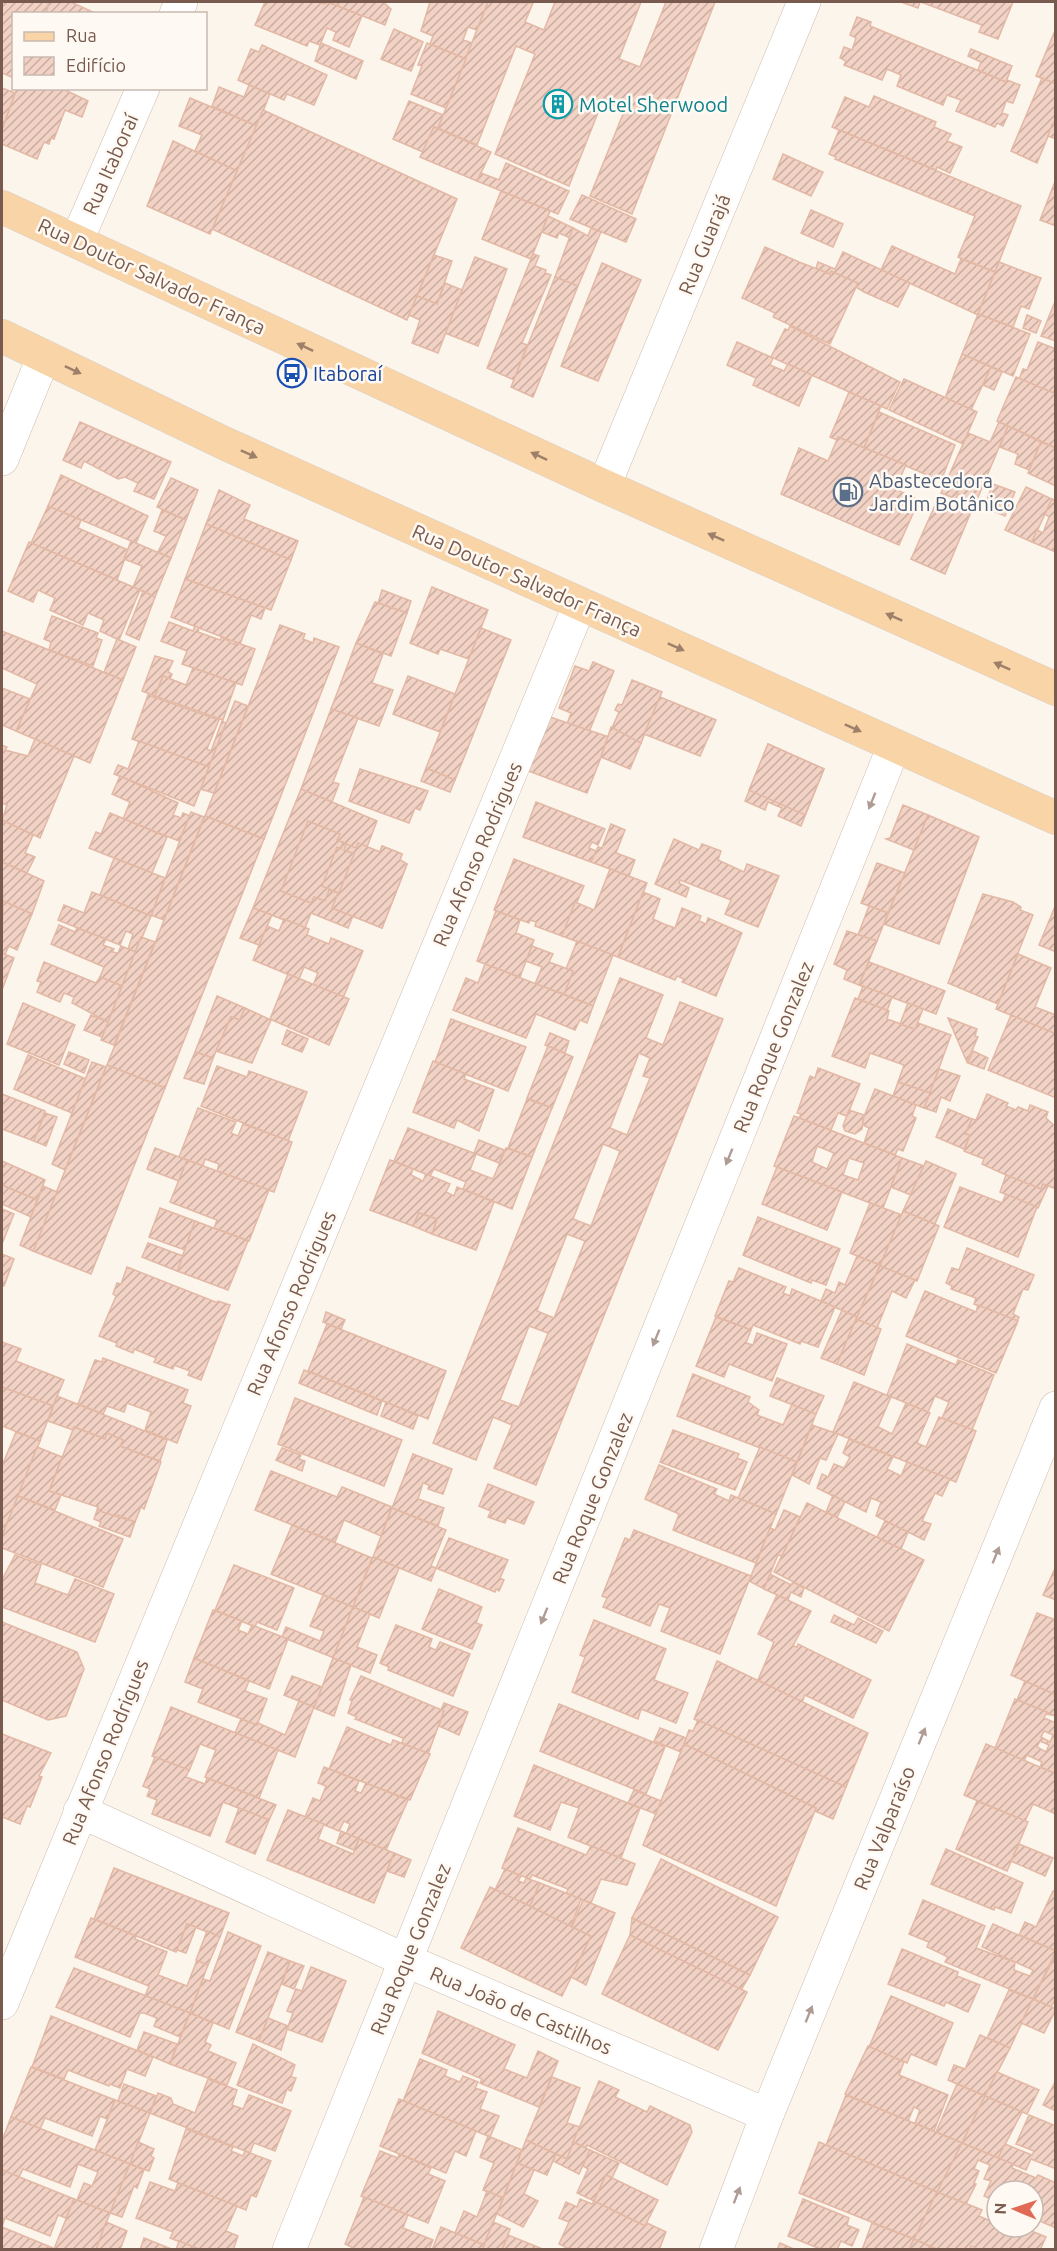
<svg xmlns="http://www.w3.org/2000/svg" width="1057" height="2251" font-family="Ubuntu,sans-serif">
  <defs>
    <pattern id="building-hatch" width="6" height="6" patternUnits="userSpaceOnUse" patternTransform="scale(1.5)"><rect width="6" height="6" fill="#f1d2c4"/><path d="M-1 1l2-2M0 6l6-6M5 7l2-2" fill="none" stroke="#c8ada1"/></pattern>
  </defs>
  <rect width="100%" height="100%" fill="#fcf5ec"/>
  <!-- building -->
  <g fill="url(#building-hatch)" stroke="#e3b8a5" stroke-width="1.5" fill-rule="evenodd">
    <path d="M2 2H49L45 14H14V78L2 73Z"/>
    <path d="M49 2H71L97 14H46Z"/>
    <path d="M265 2H318L324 4 328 2 362 16 349 47 333 40 336 32 327 28 320 45 309 41 307 46 255 25Z"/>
    <path d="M328 2H383L391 9 385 25Z"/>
    <path d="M430 2H488L477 30 468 27 463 40 472 43 466 59 430 44 433 36 421 31Z"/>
    <path d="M488 2 533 3 525 22 544 30 555 2H641L619 59 640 67 666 2H715L632 214 590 196 625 109 603 100 569 186 495 154 535 54 516 46 477 145 438 128Z"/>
    <path d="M901 2H920L918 8Z"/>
    <path d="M921 2H1013L998 39 979 32 982 25Z"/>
    <path d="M857 17 871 22 870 26 1006 82 1007 80 1020 85 1013 103 1006 101 1002 113 1008 115 1003 126 997 123 995 127 956 111 961 100 947 95 943 105 897 86 901 75 887 69 882 80 844 65 846 61 840 58 844 47 852 50 856 38 850 35Z"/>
    <path d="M1056 28V84L1036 76Z"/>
    <path d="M394 29 423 42 411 71 381 59Z"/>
    <path d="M321 43 363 61 356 79 315 61Z"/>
    <path d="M427 43 466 59 446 108 411 94 422 66 418 65Z"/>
    <path d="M262 45 327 75 314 105 287 94 284 100 238 80 251 49 259 52Z"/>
    <path d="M971 49 1012 66 1006 82 978 70 981 62 968 56Z"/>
    <path d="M1042 78 1056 84V117L1037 163 1011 151Z"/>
    <path d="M249 85 270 94 257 126 212 106 219 87 244 97Z"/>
    <path d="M2 88 15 93 2 130Z"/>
    <path d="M17 88H61L88 101 82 117 65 110 54 139 51 138 49 144 44 142 37 159 2 144V130Z"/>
    <path d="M874 96 936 122 934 127 951 134 947 141 962 147 950 173 937 167 936 170 832 127 845 97 869 107Z"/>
    <path d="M190 98 257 126 237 171 195 151 202 135 179 126Z"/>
    <path d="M409 101 443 115 438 128 434 127 423 152 393 139Z"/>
    <path d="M263 110 457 199 407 320 212 229Z"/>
    <path d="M1052 124 1056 126V139L1048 136Z"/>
    <path d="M434 127 491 152 477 181 420 157Z"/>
    <path d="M839 130 1021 206 995 272 958 257 975 216 835 159 836 157 829 154Z"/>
    <path d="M173 141 237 171 210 234 147 206Z"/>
    <path d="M783 154 823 172 811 196 773 179Z"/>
    <path d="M506 163 569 191 558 214 477 181 481 173 499 180Z"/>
    <path d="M1056 179V226L1040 220Z"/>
    <path d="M501 191 550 211 531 259 482 239Z"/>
    <path d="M582 195 636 219 626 242 570 219Z"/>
    <path d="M811 210 843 224 833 247 801 233Z"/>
    <path d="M548 216 573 228 570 238 559 233 557 238 542 232Z"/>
    <path d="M573 228 588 236 591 228 601 232 578 286 555 277Z"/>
    <path d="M892 246 955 274 961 259 995 272 978 315 881 270Z"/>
    <path d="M765 247 799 262 830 274 831 271 858 283 830 344 773 317 775 313 742 298Z"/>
    <path d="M843 252 910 283 898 307 864 292 856 287 858 283 831 271 830 274 816 268 818 262 835 269Z"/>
    <path d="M533 254 539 256 535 266 546 270 545 273 551 275 522 343 527 345 514 380 487 368Z"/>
    <path d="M434 255 452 261 437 304 417 296Z"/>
    <path d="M475 257 507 269 478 346 445 333Z"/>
    <path d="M999 262 1041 278 1029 309 1021 306 1013 327 978 314Z"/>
    <path d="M602 263 641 280 598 381 561 366Z"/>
    <path d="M555 277 578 286 533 397 511 387Z"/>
    <path d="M445 283 462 290 438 353 412 343 420 320 409 315 417 296 437 304Z"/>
    <path d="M1056 299V341L1041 336Z"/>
    <path d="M978 314 1030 334 1013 376 962 354Z"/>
    <path d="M1027 315 1041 321 1036 333 1023 328Z"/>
    <path d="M790 326 900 382 887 409 771 357 785 329 788 330Z"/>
    <path d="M737 342 773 358 770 365 784 371 788 364 812 375 799 406 753 385 756 378 727 365Z"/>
    <path d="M1038 342 1056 349V388L1053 393 1019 379 1023 369 1027 370Z"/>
    <path d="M962 354 991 367 971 410 945 398Z"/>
    <path d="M991 367 1002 372 994 390 983 385Z"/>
    <path d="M1016 377 1056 394V448L997 421Z"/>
    <path d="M904 379 977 412 963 444 889 410Z"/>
    <path d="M849 392 881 406 864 448 838 437 837 440 830 437Z"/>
    <path d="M879 412 955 445 941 481 864 448Z"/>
    <path d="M80 422 171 462 154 499 134 491 138 483 125 477 118 479 84 461 81 468 63 460Z"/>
    <path d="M999 422 1008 426 976 502 958 494 956 499 941 493 968 433 990 442Z"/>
    <path d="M1008 426 1041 442 1029 470 1015 464 1018 454 1000 447Z"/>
    <path d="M838 437 906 465 895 489 919 500 899 545 781 494 799 448 828 461Z"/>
    <path d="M1041 442 1056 448V486L1028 473Z"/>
    <path d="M61 475 148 516 136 543 48 506Z"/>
    <path d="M171 478 198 490 186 520 157 507Z"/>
    <path d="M993 484 1015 492 1005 516 984 507Z"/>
    <path d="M1026 487 1052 499 1032 542 1005 530Z"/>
    <path d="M219 490 250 505 244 519 298 541 291 560 206 524Z"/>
    <path d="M1052 499 1056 501V552L1032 542 1037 530 1043 533 1049 517 1045 514Z"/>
    <path d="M936 503 971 512 945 574 911 559Z"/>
    <path d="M48 506 81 520 78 528 128 550 117 580 31 543Z"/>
    <path d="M162 510 186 520 171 558 158 552 166 536 154 531Z"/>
    <path d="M206 524 291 560 271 610 185 579Z"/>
    <path d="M131 541 171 558 155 597 133 587 142 566 124 559Z"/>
    <path d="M29 542 140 590 119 640 100 631 104 620 88 613 83 625 50 610 55 598 38 590 33 602 8 591Z"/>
    <path d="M185 579 265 608 261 619 251 615 240 644 171 617Z"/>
    <path d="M432 587 488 610 469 659 440 649 438 654 410 643Z"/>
    <path d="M382 590 411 601 407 613 378 603Z"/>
    <path d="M143 591 155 597 139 640 126 634Z"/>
    <path d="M375 602 407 613 391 656 356 643Z"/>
    <path d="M52 616 98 633 96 638 102 640 93 666 49 650 51 642 44 639Z"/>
    <path d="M169 622 193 631 195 626 199 628 198 632 220 640 222 637 235 645V642L255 649 242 685 182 664 187 651 161 641Z"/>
    <path d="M280 625 305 634 303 639 313 643 314 638 339 647 264 839 205 816Z"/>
    <path d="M481 628 511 640 455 780 426 768Z"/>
    <path d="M2 631 123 680 90 763 16 731 37 684 2 668Z"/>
    <path d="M117 639 136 647 123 680 104 672Z"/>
    <path d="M356 643 383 654 372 683 393 690 379 726 331 709Z"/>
    <path d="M155 656 173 661 168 672 172 674 170 679 163 676 155 696 142 691Z"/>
    <path d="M593 662 614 671 589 732 567 724 571 713 559 708 575 666 589 671Z"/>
    <path d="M193 668 236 683 223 720 155 696 163 676 186 685Z"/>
    <path d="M408 676 455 694 440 732 393 714Z"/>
    <path d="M632 680 662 692 641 743 611 730 619 712 615 710 618 704 622 705Z"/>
    <path d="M2 688 30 699 16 731 2 725Z"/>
    <path d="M148 695 219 720 207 749 211 751 222 721 226 723 209 767 132 739Z"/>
    <path d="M660 697 716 720 700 756 644 734Z"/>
    <path d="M235 701 248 706 214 793 200 789Z"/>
    <path d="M331 709 358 718 333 782 339 784 332 802 301 789Z"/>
    <path d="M550 717 609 737 587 793 526 770 534 749 538 750Z"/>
    <path d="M611 727 641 743 630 769 601 757Z"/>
    <path d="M35 739 74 756 40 838 2 820 7 805 2 803V745L7 747 5 750 28 756Z"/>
    <path d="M139 741 209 767 194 806 114 774 118 765 128 769Z"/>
    <path d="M768 744 824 769 801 826 778 816 782 808 768 802 765 810 745 801Z"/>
    <path d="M768 744 824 769 805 815 749 790Z"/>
    <path d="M426 768 455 780 450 792 421 781Z"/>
    <path d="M360 769 428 791 420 810 415 808 409 823 349 801Z"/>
    <path d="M120 776 178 803 173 815 181 818 183 813 190 816 179 841 123 819 130 802 112 794Z"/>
    <path d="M301 789 377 821 367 847 380 852 382 846 402 854 400 860 407 864 382 928 353 916 348 928 311 913 305 928 253 908Z"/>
    <path d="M536 802 605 829 598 845 592 842 589 848 596 851 591 862 523 837Z"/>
    <path d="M903 805 928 815 914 850 886 839 890 838Z"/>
    <path d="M191 812 204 817 164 920 151 915Z"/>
    <path d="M110 813 167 837 152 873 89 848 96 832 101 834Z"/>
    <path d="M928 815 979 837 939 944 884 924Z"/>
    <path d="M205 816 264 839 165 1088 107 1065Z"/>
    <path d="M2 820 33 835 25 853 35 857 27 873 2 862Z"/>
    <path d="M308 821 340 834 337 840 356 848 358 843 380 852 382 846 402 854 400 860 407 864 382 928 332 908 338 893 329 890 325 901 314 897 311 903 281 891Z"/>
    <path d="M611 824 625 830 616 853 635 860 629 876 591 862 598 847 602 848Z"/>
    <path d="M674 839 699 850 702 844 721 851 718 860 744 872 747 864 779 876 758 927 725 914 731 900 680 880 679 883 689 888 686 897 655 884Z"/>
    <path d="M343 842 346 844 344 850 354 854 339 893 322 886 337 847 341 849Z"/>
    <path d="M114 858 165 878 151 916 100 895Z"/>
    <path d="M514 859 584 886 562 936 535 926 536 922 530 920 529 923 494 910Z"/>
    <path d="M2 862 44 881 32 914 3 901Z"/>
    <path d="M877 863 905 873 888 913 861 903Z"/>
    <path d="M610 869 647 883 618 957 562 936 575 902 594 910Z"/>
    <path d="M92 892 151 916 136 952 128 949 133 934 126 931 120 945 58 920 64 905 84 913Z"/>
    <path d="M643 892 660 899 653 919 664 924 675 928 682 908 701 916 699 921 706 924 708 918 742 933 716 996 682 982 684 979 677 976 675 980 618 957Z"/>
    <path d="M983 894 1013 902 1021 907 1020 910 1033 915 998 1004 948 983Z"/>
    <path d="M3 901 32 914 17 950 9 946 5 954 2 953Z"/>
    <path d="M1056 904V952L1039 945Z"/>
    <path d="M869 906 888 913 877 941 858 935Z"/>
    <path d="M253 908 272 915 259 945 240 938Z"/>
    <path d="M496 911 520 920 516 933 534 940 520 977 477 961Z"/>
    <path d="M284 919 309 929 307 935 329 944 331 938 363 951 343 998 313 985 318 973 304 967 299 979 253 960 267 926 279 931Z"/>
    <path d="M59 925 75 932 77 928 106 939 103 945 114 949 112 952 118 953 121 946 136 952 122 986 100 977 104 967 51 944Z"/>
    <path d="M847 931 877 941 859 985 844 979 847 970 834 964Z"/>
    <path d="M141 937 155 942 114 1045 101 1040Z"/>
    <path d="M577 941 613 955 593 1006 564 994 573 971 566 969Z"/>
    <path d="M532 946 553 954 549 962 573 971 564 994 535 984 542 967 526 961Z"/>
    <path d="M2 953 14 958 2 990Z"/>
    <path d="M1018 954 1051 968 1035 1007 1056 1015V1034L996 1009Z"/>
    <path d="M44 962 96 983 100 977 122 986 108 1022 72 1003 74 997 64 993 60 1002 37 992 41 982 37 981Z"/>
    <path d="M869 962 945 991 936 1014 859 985Z"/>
    <path d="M485 964 593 1006 587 1023 580 1020 575 1030 536 1014 526 1038 453 1010 466 978 478 983Z"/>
    <path d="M288 974 349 999 329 1045 270 1019Z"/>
    <path d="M620 978 663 995 646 1038 663 1045 680 1002 723 1019 536 1485 494 1468 512 1425 493 1417 476 1460 433 1443ZM639 1053 650 1058 643 1076 650 1078 627 1135 610 1128ZM603 1144 620 1151 591 1226 573 1219ZM567 1234 585 1241 554 1318 537 1311ZM529 1326 548 1333 519 1407 500 1400Z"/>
    <path d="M863 986 892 997 887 1011 858 999Z"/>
    <path d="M217 996 245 1008 240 1020 231 1017 213 1058 195 1052Z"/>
    <path d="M855 998 889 1011 887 1019 915 1029 918 1023 951 1035 930 1093 898 1082 904 1065 870 1053 865 1068 832 1056Z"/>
    <path d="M23 1003 75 1025 59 1065 7 1044Z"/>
    <path d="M908 1003 923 1009 915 1029 900 1024Z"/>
    <path d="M245 1008 271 1020 252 1063 216 1051 231 1017 240 1020Z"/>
    <path d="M91 1015 108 1022 102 1037 84 1030Z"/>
    <path d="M1011 1015 1056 1034V1098L988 1070Z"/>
    <path d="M948 1018 977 1029 975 1036 978 1037 967 1062Z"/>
    <path d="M451 1019 526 1047 508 1091 435 1062Z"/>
    <path d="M287 1030 308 1039 302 1052 282 1044Z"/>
    <path d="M550 1033 569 1041 565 1053 545 1045Z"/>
    <path d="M548 1046 573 1057 552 1108 527 1098Z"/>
    <path d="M973 1051 988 1058 984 1069 968 1063Z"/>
    <path d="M69 1052 89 1060 84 1073 64 1064Z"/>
    <path d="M195 1052 213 1058 204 1084 184 1078Z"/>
    <path d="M28 1055 86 1079 72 1113 14 1089Z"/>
    <path d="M433 1061 466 1074 464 1079 494 1090 479 1131 457 1120 454 1128 413 1112Z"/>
    <path d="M92 1062 106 1067 65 1170 52 1164Z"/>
    <path d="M107 1065 165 1088 91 1274 33 1251Z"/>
    <path d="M217 1066 247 1077 249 1071 307 1092 288 1141 201 1106Z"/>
    <path d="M818 1068 860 1084 847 1116 838 1113 831 1130 799 1118 801 1114 797 1113 810 1076 815 1078Z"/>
    <path d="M939 1069 960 1076 950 1101 941 1097 936 1112 924 1108Z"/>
    <path d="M898 1082 930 1093 924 1108 893 1096Z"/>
    <path d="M875 1089 916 1105 912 1116 916 1118 903 1151 898 1149 895 1155 864 1143 869 1128 861 1124Z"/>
    <path d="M2 1094 45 1111 34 1141 2 1129Z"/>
    <path d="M987 1094 1008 1103 1006 1106 1016 1110 1018 1107 1028 1111 1030 1105 1048 1112 1046 1118 1056 1127V1189L1043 1184 1041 1189 1006 1175 982 1164 984 1159 964 1151 970 1135 965 1134 972 1119 976 1120Z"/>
    <path d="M527 1099 552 1108 532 1157 508 1148Z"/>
    <path d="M198 1108 236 1122 231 1133 238 1136 243 1124 292 1142 274 1192 217 1171 219 1164 205 1159 203 1166 179 1157Z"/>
    <path d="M948 1109 972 1119 965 1134 970 1135 964 1149 936 1137Z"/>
    <path d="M849 1110 864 1115 862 1129 855 1134 845 1131 843 1126Z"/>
    <path d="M45 1113 57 1117 46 1146 34 1141Z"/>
    <path d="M794 1116 902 1158 883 1208 774 1166ZM817 1146 834 1153 827 1169 812 1162ZM849 1158 864 1163 858 1180 843 1175Z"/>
    <path d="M408 1128 476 1154 470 1170 493 1179 506 1148 532 1157 512 1209 463 1189 466 1182 434 1169 430 1176 394 1161Z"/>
    <path d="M479 1140 504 1150 499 1163 474 1153Z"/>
    <path d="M155 1148 187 1160 179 1181 147 1169Z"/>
    <path d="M902 1158 924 1166 911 1195 891 1187Z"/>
    <path d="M187 1160 269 1190 249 1241 214 1228 217 1220 170 1202Z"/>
    <path d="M390 1160 413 1169 411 1175 423 1181 426 1174 450 1184 446 1192 454 1196 457 1187 494 1202 476 1250 432 1234 437 1219 419 1213 413 1226 370 1210Z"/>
    <path d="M2 1161 45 1180 37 1200 2 1185Z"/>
    <path d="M926 1161 956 1174 935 1224 903 1211Z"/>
    <path d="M777 1167 842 1192 827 1230 762 1204Z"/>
    <path d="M1006 1175 1041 1189 1043 1184 1048 1186 1038 1208 1000 1192Z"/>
    <path d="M2 1185 37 1200 31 1217 2 1204Z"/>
    <path d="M43 1186 57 1192 33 1251 20 1245Z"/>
    <path d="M960 1187 1002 1203 1006 1194 1037 1207 1018 1257 944 1227Z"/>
    <path d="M870 1203 902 1215 880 1265 850 1253Z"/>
    <path d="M160 1208 195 1221 185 1250 149 1237Z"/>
    <path d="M2 1209 14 1214 2 1244Z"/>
    <path d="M903 1211 939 1226 917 1281 880 1266Z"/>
    <path d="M419 1213 437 1219 432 1234 413 1226Z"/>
    <path d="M758 1217 840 1249 826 1285 812 1280 811 1283 743 1255Z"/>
    <path d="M195 1221 248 1241 228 1290 177 1271Z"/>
    <path d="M148 1243 183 1256 177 1271 142 1257Z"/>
    <path d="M967 1248 1034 1275 1028 1290 1023 1289 1013 1314 1019 1317 1017 1321 974 1304 976 1298 951 1289 952 1286 946 1283 952 1268 959 1270Z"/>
    <path d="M2 1254 14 1259 4 1286 2 1285Z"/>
    <path d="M857 1256 880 1265 857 1317 821 1301 826 1289 835 1293 839 1282 845 1285Z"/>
    <path d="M880 1266 915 1280 906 1298 892 1291 877 1328 856 1319Z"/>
    <path d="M127 1267 218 1303V1301L230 1305 201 1380 188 1375 190 1371 174 1365 173 1369 154 1362 156 1358 134 1349 133 1353 116 1346 117 1343 99 1336 116 1296 113 1294 117 1283 121 1284Z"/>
    <path d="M739 1268 786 1287 783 1293 790 1296 792 1289 835 1307 818 1347 801 1341 800 1344 753 1325 751 1330 715 1316 729 1281 733 1282Z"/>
    <path d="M925 1291 976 1312 978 1305 1018 1321 996 1373 906 1336Z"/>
    <path d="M842 1310 857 1317 837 1364 821 1358Z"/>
    <path d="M326 1312 345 1320 341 1329 323 1322Z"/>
    <path d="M716 1317 751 1330 746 1343 753 1345 757 1333 787 1344 772 1381 729 1364 724 1377 696 1366Z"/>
    <path d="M856 1319 881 1329 864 1375 837 1364Z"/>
    <path d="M327 1324 446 1371 428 1419 308 1371Z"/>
    <path d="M2 1342 21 1349 16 1361 64 1380 53 1406 2 1387Z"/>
    <path d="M907 1344 956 1365 958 1360 994 1375 972 1430 942 1418 949 1402 935 1396 928 1412 887 1395Z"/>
    <path d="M103 1358 188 1390 183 1403 191 1406 177 1443 145 1430 151 1412 127 1403 124 1412 107 1406 103 1414 78 1404 95 1360 102 1362Z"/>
    <path d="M304 1370 382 1401 377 1415 299 1383Z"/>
    <path d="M693 1374 750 1397 748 1402 759 1410 757 1415 783 1425 792 1404 816 1414 797 1462 677 1416Z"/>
    <path d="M777 1378 824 1396 816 1414 770 1396Z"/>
    <path d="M854 1382 891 1397 878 1427 892 1434 906 1403 930 1413 917 1443 926 1447 939 1417 976 1431 956 1482 833 1432Z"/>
    <path d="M2 1387 53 1406 40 1441 2 1426Z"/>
    <path d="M57 1396 167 1440 160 1461 120 1446 123 1440 107 1433 105 1439 74 1427 73 1430 48 1421Z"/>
    <path d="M295 1398 402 1440 384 1486 278 1444Z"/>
    <path d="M386 1402 418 1416 413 1429 381 1416Z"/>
    <path d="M812 1425 838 1434 826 1460 820 1458 809 1484 792 1475Z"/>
    <path d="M74 1427 105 1439 107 1433 123 1440 120 1446 161 1462 144 1509 141 1507 135 1522 118 1515 116 1518 99 1511 98 1507 49 1491Z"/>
    <path d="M673 1430 739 1454 737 1458 747 1462 735 1490 660 1462Z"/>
    <path d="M16 1432 40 1441 2 1536V1466Z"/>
    <path d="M849 1439 893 1457 887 1469 901 1476 907 1462 950 1479 942 1496 935 1493 922 1521 931 1524 924 1540 876 1516 881 1502 871 1498 866 1512 817 1488 822 1474 828 1477 834 1464 844 1468 850 1457 843 1453Z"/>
    <path d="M37 1447 62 1457 49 1491 61 1495 55 1510 18 1496Z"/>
    <path d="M760 1447 797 1462 776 1514 738 1498Z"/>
    <path d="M282 1448 301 1455 299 1459 305 1461 302 1471 276 1460Z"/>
    <path d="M413 1454 452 1469 443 1494 428 1489 429 1485 423 1483 418 1499 444 1508 438 1526 392 1508Z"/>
    <path d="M659 1465 717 1489 714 1494 729 1501 731 1495 776 1514 756 1563 673 1530 679 1514 645 1499Z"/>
    <path d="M271 1471 337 1497 342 1487 392 1507 381 1536 344 1520 335 1542 255 1510Z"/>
    <path d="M488 1484 534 1502 524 1524 507 1518 505 1523 488 1517 491 1511 479 1506Z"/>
    <path d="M833 1495 845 1502 837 1517 826 1512Z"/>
    <path d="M18 1496 123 1539 103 1587 2 1548V1536Z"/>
    <path d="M807 1503 924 1560 889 1631 774 1572Z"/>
    <path d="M98 1507 99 1511 135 1522 130 1537 99 1526 101 1522 94 1519Z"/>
    <path d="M392 1508 446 1530 431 1566 436 1568 431 1581 373 1557Z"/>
    <path d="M784 1510 800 1517 782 1556 778 1555 764 1589 749 1581 770 1528 775 1530Z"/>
    <path d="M885 1521 908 1532 901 1549 877 1537Z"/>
    <path d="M292 1525 372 1558 353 1607 271 1574Z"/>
    <path d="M634 1530 751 1576 720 1654 661 1631 670 1608 659 1604 650 1626 603 1607 607 1598 602 1596 625 1538 630 1540Z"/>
    <path d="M449 1538 508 1560 500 1578 504 1580 499 1591 496 1589 495 1592 436 1568Z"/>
    <path d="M15 1555 41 1565 35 1583 68 1595 75 1579 114 1594 95 1642 2 1607V1580Z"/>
    <path d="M373 1557 399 1568 379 1618 353 1607Z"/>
    <path d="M234 1565 294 1588 277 1630 257 1622 255 1627 215 1610Z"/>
    <path d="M1056 1566V1600L1043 1595Z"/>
    <path d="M770 1574 791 1585 793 1582 804 1588 801 1597 791 1592 788 1600 764 1589Z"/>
    <path d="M439 1589 482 1607 476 1623 482 1625 472 1649 422 1629Z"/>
    <path d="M323 1595 353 1607 334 1658 282 1637 286 1627 320 1641 324 1631 310 1626Z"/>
    <path d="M777 1595 811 1611 793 1646 797 1647 798 1644 871 1680 853 1718 805 1695 802 1702 758 1680 774 1642 758 1634Z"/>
    <path d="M353 1607 370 1614 357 1647 377 1655 370 1673 333 1658Z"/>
    <path d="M213 1610 242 1621 238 1630 248 1634 252 1625 288 1639 269 1689 194 1658Z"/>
    <path d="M1037 1613 1056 1620V1695L1011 1675Z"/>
    <path d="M834 1615 854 1625 858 1618 883 1631 876 1643 831 1622Z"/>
    <path d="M594 1620 666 1649 654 1680 688 1693 676 1723 641 1709 638 1719 572 1692 585 1657 580 1655Z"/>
    <path d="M2 1622 77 1652 84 1669 66 1716 48 1720 2 1700Z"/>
    <path d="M396 1625 432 1639 429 1647 436 1650 440 1642 470 1654 453 1696 388 1670 389 1667 380 1663Z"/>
    <path d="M194 1658 249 1681 245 1691 267 1699 257 1725 198 1702 203 1689 185 1682Z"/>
    <path d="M333 1658 351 1665 334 1716 314 1708Z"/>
    <path d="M717 1661 868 1733 846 1787 694 1719Z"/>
    <path d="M292 1676 322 1687 314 1707 284 1695Z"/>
    <path d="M361 1676 444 1711 428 1754 402 1743 403 1738 355 1719 357 1717 348 1713 352 1701 350 1700Z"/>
    <path d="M1025 1681 1056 1695V1716L1017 1700Z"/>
    <path d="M1015 1699 1056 1716 1046 1714 1044 1718 1056 1723V1774L1040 1767 1042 1762 1027 1755 1024 1761 995 1748ZM1044 1731 1053 1735 1050 1742 1041 1737ZM1040 1741 1049 1745 1046 1752 1037 1747Z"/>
    <path d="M299 1701 314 1707 295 1757 235 1733 241 1719 257 1725 258 1723 285 1735Z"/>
    <path d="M444 1703 468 1712 459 1735 439 1726 444 1711 441 1710Z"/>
    <path d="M559 1704 665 1747 646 1794 540 1751Z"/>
    <path d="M171 1707 278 1750 259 1798 205 1777 216 1750 200 1744 189 1771 152 1756Z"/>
    <path d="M698 1720 846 1787 833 1819 815 1811 816 1808 684 1744 689 1730 693 1731Z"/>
    <path d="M347 1727 391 1745 393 1740 430 1754 410 1800 329 1769Z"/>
    <path d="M660 1728 686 1738 681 1752 654 1741Z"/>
    <path d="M2 1734 51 1753 39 1776 42 1777 30 1807 27 1806 20 1824 2 1817Z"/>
    <path d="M684 1744 816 1808 776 1906 643 1845Z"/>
    <path d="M986 1744 1056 1774V1814L1033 1804 1025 1821 964 1795Z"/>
    <path d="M155 1757 189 1770 186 1777 205 1784 207 1778 276 1805 269 1820 223 1802 210 1836 152 1814 157 1800 147 1796 150 1789 143 1786Z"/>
    <path d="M534 1765 640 1808 621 1858 568 1837 579 1808 561 1802 550 1830 514 1816Z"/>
    <path d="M324 1767 359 1781 355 1791 361 1793 366 1783 408 1800 386 1850 346 1834 350 1824 344 1821 339 1831 305 1817 313 1798 320 1801 326 1786 318 1783Z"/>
    <path d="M634 1790 661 1801 656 1814 628 1803Z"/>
    <path d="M977 1801 1028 1822 1007 1871 956 1849Z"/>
    <path d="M239 1808 269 1820 255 1854 226 1842Z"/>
    <path d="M288 1810 324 1824 318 1839 353 1854 359 1839 394 1853 374 1903 267 1860Z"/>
    <path d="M518 1828 586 1855 591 1846 635 1864 627 1885 601 1879 591 1903 566 1894 568 1889 532 1875 530 1879 502 1868Z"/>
    <path d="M341 1831 359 1839 354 1850 337 1843Z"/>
    <path d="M1019 1844 1053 1858 1045 1876 1011 1861Z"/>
    <path d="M946 1849 1023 1883 1011 1913 995 1907 994 1910 931 1884Z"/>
    <path d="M394 1853 411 1860 404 1877 387 1871Z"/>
    <path d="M661 1859 778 1917 750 1975 632 1918Z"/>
    <path d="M114 1868 229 1913 220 1937 187 1924 176 1952 94 1919Z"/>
    <path d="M505 1869 521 1876 518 1881 524 1883 526 1878 540 1883 530 1906 495 1890Z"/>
    <path d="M540 1883 581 1899 571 1927 530 1906Z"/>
    <path d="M490 1887 591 1936 562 1996 461 1948Z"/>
    <path d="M1053 1891 1056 1892V1951L1019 1935 1025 1922 1036 1927Z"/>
    <path d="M583 1900 615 1913 586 1985 571 1977 591 1936 572 1927Z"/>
    <path d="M923 1900 985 1926 976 1948 1015 1962 1014 1970 1030 1976 1033 1970 982 1947 993 1924 1056 1951 1033 1999 945 1962 948 1957 927 1947 929 1942 909 1934Z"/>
    <path d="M91 1918 136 1936 135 1939 167 1952 158 1975 187 1986 197 1960 208 1965 190 2013 145 1996 149 1986 75 1957Z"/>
    <path d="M632 1918 750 1975 741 1990 630 1935Z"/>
    <path d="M187 1924 196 1927 186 1953 177 1950Z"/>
    <path d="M207 1931 220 1937 208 1965 196 1960Z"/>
    <path d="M228 1932 261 1946 229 2029 190 2013 203 1979 210 1981Z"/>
    <path d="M630 1935 747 1992 718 2050 602 1994Z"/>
    <path d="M902 1949 958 1972 957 1976 980 1985 968 2012 946 2002 944 2006 888 1984Z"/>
    <path d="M268 1952 290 1961 259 2041 236 2032Z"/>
    <path d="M1056 1954V1998L1051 2007 1033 1999Z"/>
    <path d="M290 1961 304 1966 294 1989 282 1984Z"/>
    <path d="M311 1967 346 1981 322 2042 287 2029 293 2013 287 2011 296 1989 302 1991Z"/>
    <path d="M74 1968 190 2013 180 2037 154 2026 157 2018 144 2013H140L130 2037 56 2007Z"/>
    <path d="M1009 1990 1033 1999 1010 2048 987 2038Z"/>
    <path d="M891 1996 953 2023 936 2065 911 2054 907 2063 869 2047Z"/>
    <path d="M1033 1999 1056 2009 1044 2033 1021 2023Z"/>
    <path d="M438 2011 515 2045 504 2069 527 2078 538 2051 558 2061 539 2107 480 2083 482 2079 422 2053Z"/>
    <path d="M190 2013 213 2023 205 2042 211 2045 208 2051 236 2063 227 2085 170 2064Z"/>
    <path d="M51 2016 153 2057 145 2076 127 2069 120 2088 110 2084 109 2086 68 2070 64 2079 32 2067Z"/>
    <path d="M268 2018 288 2026 281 2050 259 2041Z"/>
    <path d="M144 2032 177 2044 170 2064 137 2050Z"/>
    <path d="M980 2035 1010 2048 985 2096 948 2080 954 2065 965 2069Z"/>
    <path d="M253 2044 295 2065 291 2077 296 2078 291 2091 287 2089 282 2103 237 2085Z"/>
    <path d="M868 2046 904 2062 899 2075 948 2095 934 2131 915 2123 920 2110 914 2107 908 2121 845 2094Z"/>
    <path d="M420 2059 447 2070 445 2076 460 2082 463 2076 478 2082 475 2088 487 2092 480 2109 499 2116 490 2137 403 2101Z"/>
    <path d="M31 2067 115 2100 107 2119 100 2116 92 2136 45 2118 40 2129 11 2117Z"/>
    <path d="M997 2072 1039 2090 1027 2114 985 2096Z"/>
    <path d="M552 2077 580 2088 567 2123 580 2127 567 2159 526 2140Z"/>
    <path d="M208 2079 237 2090 232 2105 243 2109 249 2095 291 2111 275 2151 254 2143 250 2153 150 2113 158 2093 171 2098 173 2104 195 2113Z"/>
    <path d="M1056 2080V2111L1043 2105Z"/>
    <path d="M599 2081 619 2090 615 2097 647 2112 650 2106 690 2125 692 2132 667 2185 587 2145 586 2148 573 2142Z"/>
    <path d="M124 2084 156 2096 150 2113 118 2101Z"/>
    <path d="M957 2084 985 2096 962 2143 936 2132Z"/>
    <path d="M846 2095 962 2143 937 2192 826 2145Z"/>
    <path d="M985 2096 1022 2112 998 2158 962 2143Z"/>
    <path d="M399 2099 476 2131 466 2156 455 2151 446 2173 380 2146Z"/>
    <path d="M115 2100 150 2113 130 2164 95 2150Z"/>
    <path d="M1029 2115 1056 2126V2169L1031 2159 1026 2170 998 2158 1005 2144 1032 2155 1034 2151 1016 2144Z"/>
    <path d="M11 2117 130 2164 110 2213 77 2200 84 2183 92 2186 98 2172 78 2164 70 2187 23 2169 19 2177 2 2170V2141Z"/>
    <path d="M186 2129 233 2147 231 2151 243 2156 245 2151 271 2161 256 2197 251 2195 246 2210 169 2179Z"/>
    <path d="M488 2136 522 2150 503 2198 483 2190 494 2163 480 2157Z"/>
    <path d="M526 2140 556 2154 547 2175 517 2163Z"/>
    <path d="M138 2142 154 2149 151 2156 154 2158 149 2171 130 2164Z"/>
    <path d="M573 2142 590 2150 579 2174 553 2161 556 2154 567 2159Z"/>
    <path d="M819 2142 937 2192 914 2239 799 2193Z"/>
    <path d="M962 2143 1013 2164 1012 2168 1036 2178 1038 2175 1056 2183V2228L1033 2218V2191H997V2202L984 2196 991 2181 984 2179 990 2165 978 2160 974 2169 979 2171 974 2183 976 2184 966 2204 937 2192Z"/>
    <path d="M590 2150 619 2163 612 2178 606 2175 594 2201 577 2193 588 2169 583 2166Z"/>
    <path d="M380 2151 398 2158 399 2154 431 2168 428 2174 445 2181 428 2223 361 2196Z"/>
    <path d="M517 2163 534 2170 524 2194 538 2201 523 2227 497 2214Z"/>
    <path d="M130 2164 144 2170 137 2188 134 2186 122 2217 110 2213Z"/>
    <path d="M2 2170 74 2199 66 2218 58 2215 50 2236 5 2218 2 2227Z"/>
    <path d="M606 2175 658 2200 645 2226 594 2201Z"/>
    <path d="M150 2182 175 2191 178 2183 237 2206 226 2231 238 2236 233 2250H201L170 2238 173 2232 136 2218Z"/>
    <path d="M487 2191 503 2198 484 2245 455 2233 464 2211 477 2217Z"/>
    <path d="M937 2192 982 2210 979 2216 997 2224V2227L1011 2230 1012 2227H1022L1046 2237 1040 2250H980L971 2246 970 2250H938L914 2239Z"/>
    <path d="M364 2197 408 2215 403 2228 433 2240 429 2250H358L345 2244Z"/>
    <path d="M74 2199 110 2213 96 2250 54 2249Z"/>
    <path d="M580 2199 592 2204 594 2201 645 2226 647 2223 666 2232 659 2250H571L559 2244 569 2222 559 2218 566 2202 577 2207Z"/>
    <path d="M803 2199 849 2218 847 2225 859 2230 852 2246 841 2241 837 2250H823L788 2236Z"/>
    <path d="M106 2222 127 2231 120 2250H96Z"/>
    <path d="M493 2222 510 2229 508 2235 502 2250H482Z"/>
    <path d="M872 2223 914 2239 909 2250H862Z"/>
    <path d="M2 2227 53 2248 2 2250Z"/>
    <path d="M441 2227 484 2245 482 2250H432Z"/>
    <path d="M508 2235 545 2250H502Z"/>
    <path d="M144 2238 174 2250H140Z"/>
    <path d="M914 2239 938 2250H909Z"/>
    <path d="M179 2241 201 2250H176Z"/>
    <path d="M780 2243 796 2250H777Z"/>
  </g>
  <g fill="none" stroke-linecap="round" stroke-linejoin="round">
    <!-- minor casing -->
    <g stroke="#cfbcb0" stroke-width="34">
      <g id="minor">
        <path d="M176 14 181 2"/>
        <path d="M77 240 143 88"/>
        <path d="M2 459 44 356"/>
        <path d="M604 486 804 2"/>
        <path d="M80 1811 405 1960 767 2115"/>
        <path d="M2 2003 580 604"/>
        <path d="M289 2250 894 746"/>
      </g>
    </g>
    <!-- tertiary casing -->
    <g stroke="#cfbcb0" stroke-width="34">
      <path id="tertiary" d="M716 2250 767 2115 1056 1408"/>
    </g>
    <!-- primary casing -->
    <g stroke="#d9d1cd" stroke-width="34">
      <g id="primary">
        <path d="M2 207 604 486 1056 689"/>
        <path d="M2 336 226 444 1056 818"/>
      </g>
    </g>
    <!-- minor -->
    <use href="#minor" stroke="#fff" stroke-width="33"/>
    <!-- tertiary -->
    <use href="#tertiary" stroke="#fff" stroke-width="33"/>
    <!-- primary -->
    <use href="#primary" stroke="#f8d4a7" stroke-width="33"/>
  </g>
  <!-- one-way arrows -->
  <defs><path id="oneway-solid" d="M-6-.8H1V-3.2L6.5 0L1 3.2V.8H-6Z" transform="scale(1.5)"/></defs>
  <g fill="#9e7f69">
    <use href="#oneway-solid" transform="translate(305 347) rotate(-155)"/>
    <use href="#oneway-solid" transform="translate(73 370) rotate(25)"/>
    <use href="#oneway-solid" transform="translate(249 454) rotate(24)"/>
    <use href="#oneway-solid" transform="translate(539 456) rotate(-155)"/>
    <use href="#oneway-solid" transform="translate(716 537) rotate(-156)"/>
    <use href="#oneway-solid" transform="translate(894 617) rotate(-156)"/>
    <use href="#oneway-solid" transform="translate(676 647) rotate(24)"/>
    <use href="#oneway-solid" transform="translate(1002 666) rotate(-156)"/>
    <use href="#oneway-solid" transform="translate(853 728) rotate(24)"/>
  </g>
  <g fill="#ae9c95">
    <use href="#oneway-solid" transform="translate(872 801) rotate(112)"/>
    <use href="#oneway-solid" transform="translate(729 1157) rotate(112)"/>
    <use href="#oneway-solid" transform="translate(656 1338) rotate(112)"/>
    <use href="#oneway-solid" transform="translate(996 1555) rotate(-68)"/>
    <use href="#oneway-solid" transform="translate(544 1616) rotate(112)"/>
    <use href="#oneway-solid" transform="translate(922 1736) rotate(-68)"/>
    <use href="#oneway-solid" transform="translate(809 2014) rotate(-68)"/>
    <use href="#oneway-solid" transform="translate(737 2195) rotate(-69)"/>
  </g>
  <!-- icons -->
  <defs>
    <g id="building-ring" transform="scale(1.5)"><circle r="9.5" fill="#fef9f2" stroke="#0f9aa8" stroke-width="1.5"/><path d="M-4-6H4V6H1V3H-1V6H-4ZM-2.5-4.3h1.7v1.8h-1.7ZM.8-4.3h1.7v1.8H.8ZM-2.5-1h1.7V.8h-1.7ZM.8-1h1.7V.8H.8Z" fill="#0f9aa8"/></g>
    <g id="bus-ring" transform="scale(1.5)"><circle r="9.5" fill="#fef9f2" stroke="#1a4fb4" stroke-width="1.5"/><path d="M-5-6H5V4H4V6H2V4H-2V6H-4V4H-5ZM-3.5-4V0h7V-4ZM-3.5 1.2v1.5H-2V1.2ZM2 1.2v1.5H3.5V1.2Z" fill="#1a4fb4"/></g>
    <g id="fuel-ring" transform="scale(1.5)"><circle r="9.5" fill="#fef9f2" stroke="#5c6f8a" stroke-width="1.5"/><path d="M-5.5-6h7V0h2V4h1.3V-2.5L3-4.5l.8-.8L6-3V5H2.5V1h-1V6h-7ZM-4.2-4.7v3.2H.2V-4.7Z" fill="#5c6f8a"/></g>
  </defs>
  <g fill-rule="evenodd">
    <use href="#building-ring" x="558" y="104"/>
    <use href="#bus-ring" x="292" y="373"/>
    <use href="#fuel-ring" x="848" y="492"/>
  </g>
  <g text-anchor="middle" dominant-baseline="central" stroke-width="5" stroke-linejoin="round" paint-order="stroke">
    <!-- culture labels -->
    <g font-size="20" fill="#0d838f" stroke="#fef9f2" text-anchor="start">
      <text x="579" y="104">Motel Sherwood</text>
    </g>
    <!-- street labels -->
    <g font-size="20" fill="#785a4e" stroke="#fef9f2">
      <text transform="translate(110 164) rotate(-66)">Rua Itaboraí</text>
      <text transform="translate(704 244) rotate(-68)">Rua Guarajá</text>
      <text transform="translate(152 276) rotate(25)">Rua Doutor Salvador França</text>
      <text transform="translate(527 580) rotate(24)">Rua Doutor Salvador França</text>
      <text transform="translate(477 854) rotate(-67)">Rua Afonso Rodrigues</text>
      <text transform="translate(773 1047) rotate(-68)">Rua Roque Gonzalez</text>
      <text transform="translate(291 1303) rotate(-67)">Rua Afonso Rodrigues</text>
      <text transform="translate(592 1498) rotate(-68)">Rua Roque Gonzalez</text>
      <text transform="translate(105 1752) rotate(-68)">Rua Afonso Rodrigues</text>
      <text transform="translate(884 1828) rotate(-68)">Rua Valparaíso</text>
      <text transform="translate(410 1949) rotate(-68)">Rua Roque Gonzalez</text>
      <text transform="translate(521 2010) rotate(23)">Rua João de Castilhos</text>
    </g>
    <!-- transit labels -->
    <g font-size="20" fill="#164399" stroke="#fef9f2" text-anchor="start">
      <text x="313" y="373">Itaboraí</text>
    </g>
    <!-- service labels -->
    <g font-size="20" fill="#4e5e75" stroke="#fef9f2" text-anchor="start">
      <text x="869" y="480">Abastecedora<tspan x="869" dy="23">Jardim Botânico</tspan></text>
    </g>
  </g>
  <!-- border -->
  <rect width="1057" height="2251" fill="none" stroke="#785a4e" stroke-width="6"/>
  <!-- legend -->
  <rect x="12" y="12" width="195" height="78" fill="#fef9f2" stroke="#c8b9b0" stroke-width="1.5"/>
  <rect x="24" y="32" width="30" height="9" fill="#f8d4a7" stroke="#c8b9b0" stroke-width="1.5"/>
  <text x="66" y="42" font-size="18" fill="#785a4e">Rua</text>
  <rect x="24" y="57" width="30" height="18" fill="url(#building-hatch)" stroke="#c8b9b0" stroke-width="1.5"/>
  <text x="66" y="72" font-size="18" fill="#785a4e">Edifício</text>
  <!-- north arrow -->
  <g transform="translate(1015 2209) rotate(272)"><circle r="28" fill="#fef9f2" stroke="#c8b9b0" stroke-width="1.5"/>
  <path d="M0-4.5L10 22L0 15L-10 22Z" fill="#e16a56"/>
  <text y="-9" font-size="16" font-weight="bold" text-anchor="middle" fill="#785a4e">N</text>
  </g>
</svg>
